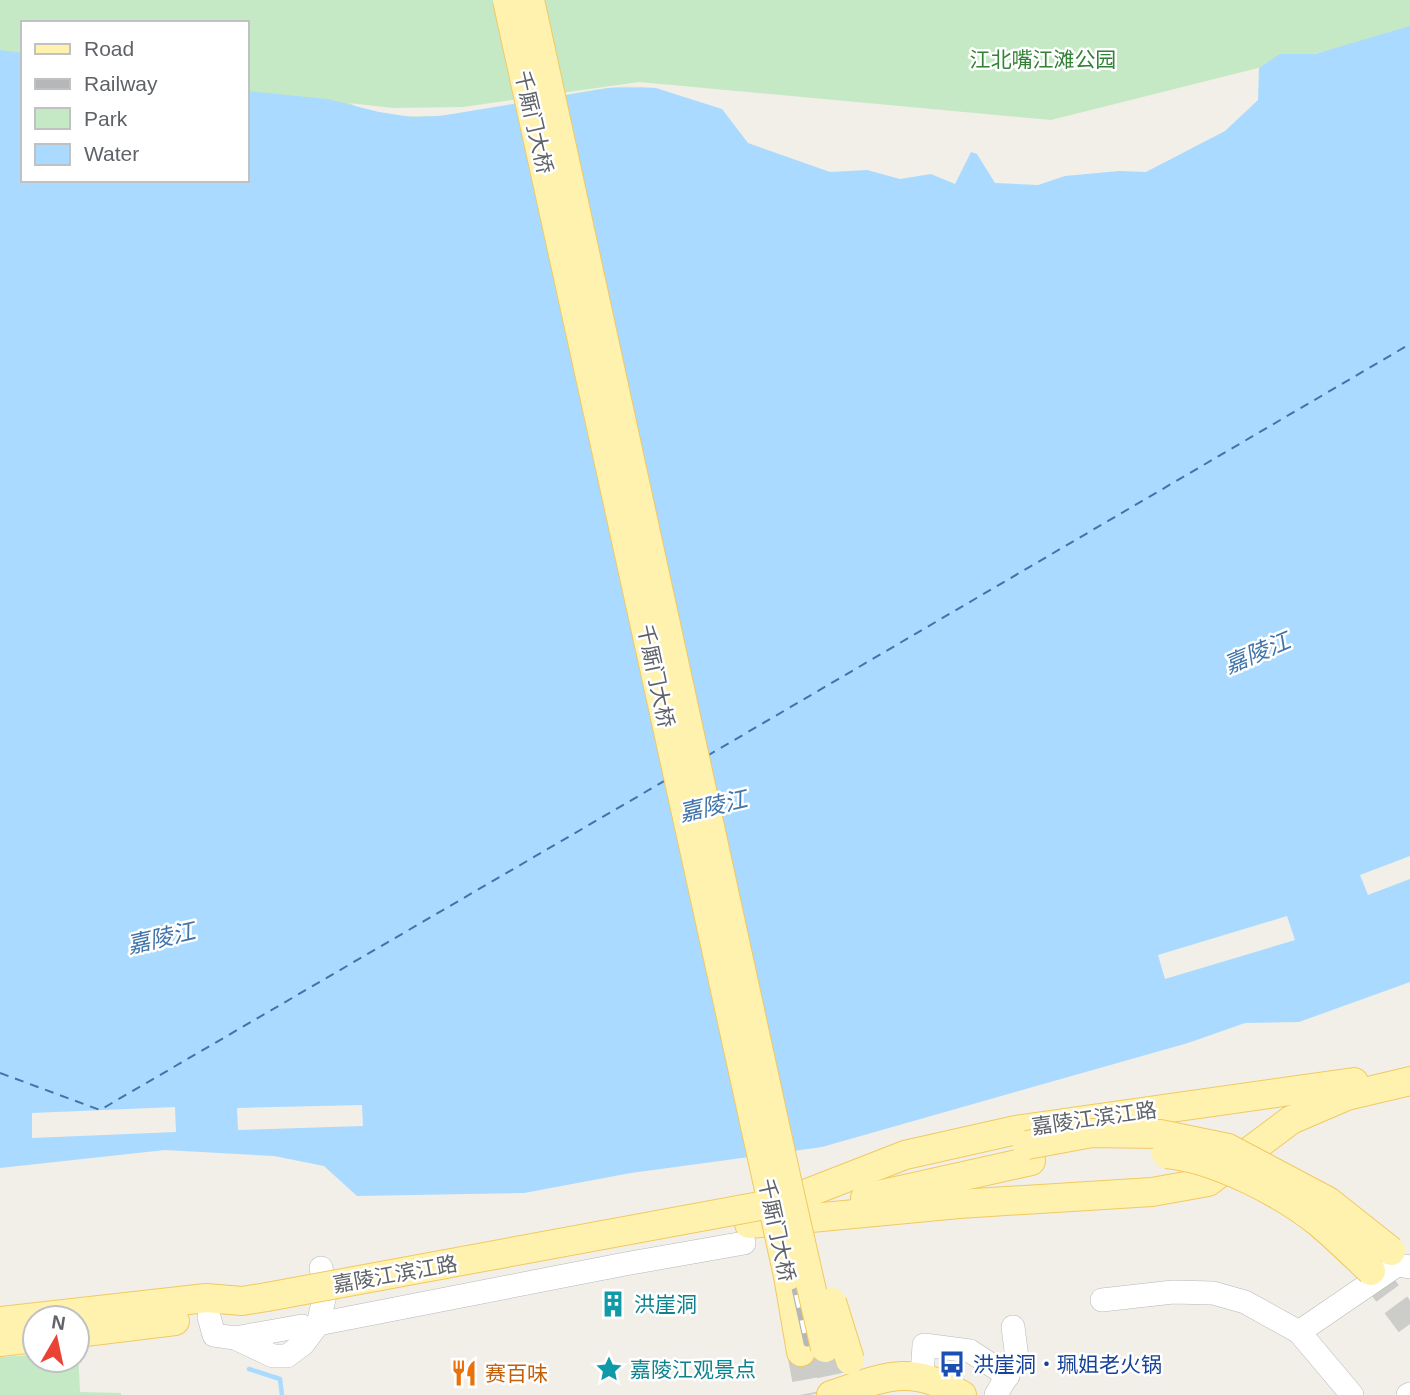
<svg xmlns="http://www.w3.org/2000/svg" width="1410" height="1395" font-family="Helvetica,'Noto Sans SC',sans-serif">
  <rect width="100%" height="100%" fill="#f1efe8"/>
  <!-- green -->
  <g fill="#c5e8c5" fill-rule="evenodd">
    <path d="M0 0H1410V30L1051 120 639 82 463 107 393 108 349 103C417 137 534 97 608 88 624 86 640 87 656 88L0 575ZM23 23H247V180H23Z"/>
    <path d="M78 1351 80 1392 121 1393V1395H0V1357L35 1355V1360H77Z"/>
  </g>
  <!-- water -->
  <path fill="#aadaff" d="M1410 26V982L1299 1022 1245 1023 1188 1043 822 1147 631 1173 524 1193 357 1196 324 1166 274 1156 165 1150 0 1168V50L23 53V180H247V91L327 99 379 112 411 117 440 116 609 88H656L722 109 748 143 830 172 867 170 900 179 931 174 955 184 971 152 977 154 995 183 1038 185 1065 176 1119 171 1146 172 1225 131 1258 100 1259 68 1280 54H1315Z"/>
  <!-- pier -->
  <g fill="#f1efe8">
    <path d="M1410 856V879L1368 895 1360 875Z"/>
    <path d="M1287 916 1295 940 1165 979 1158 955Z"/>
    <path d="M362 1105 363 1126 238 1130 237 1108Z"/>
    <path d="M175 1107 176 1132 32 1138V1113Z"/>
  </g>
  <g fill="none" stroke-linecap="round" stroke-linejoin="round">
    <!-- stream -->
    <path stroke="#aadaff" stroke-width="4.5" d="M249 1369 280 1379 282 1395"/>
    <!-- ferry -->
    <g stroke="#4174aa" stroke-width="2" stroke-dasharray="9 7" stroke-linecap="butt">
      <path d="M707 756 1410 344"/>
      <path d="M0 1073 100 1110 666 780"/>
    </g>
    <!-- major-tunnel -->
    <g stroke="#ccccc8" stroke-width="28" stroke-dasharray="28 14" stroke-linecap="butt">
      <path d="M1371 1271 1410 1324"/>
      <path d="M825 1348 835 1395"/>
      <path d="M801 1352 809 1395"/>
    </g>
    <!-- minor casing -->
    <g stroke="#b5b8bc" stroke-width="24">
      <g id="minor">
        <path d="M1102 1300 1173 1292 1213 1293 1245 1302 1299 1332 1352 1395"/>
        <path d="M209 1317 214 1335 235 1338 273 1356H287L303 1344 318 1324 326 1291 321 1268"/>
        <path d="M318 1324 625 1264 744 1243"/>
        <path d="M1299 1332 1397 1265 1410 1267"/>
        <path d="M235 1338 302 1326"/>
        <path d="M922 1376 924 1345 970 1351 1008 1376"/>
        <path d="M996 1395 1017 1358 1013 1327"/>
        <path d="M1408 1395 1410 1394"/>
      </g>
    </g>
    <!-- major casing -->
    <g stroke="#f2c960" stroke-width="30">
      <g id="major">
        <path d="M865 1198 1031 1161"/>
        <path d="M787 1201 905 1155 1016 1130 1354 1082"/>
        <path d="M749 1224 959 1204 1152 1192 1208 1182 1291 1120 1347 1096 1410 1081"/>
        <path d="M788 1276 801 1352"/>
        <path d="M0 1321 206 1298 242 1301 267 1297"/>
        <path d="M77 1333 175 1321"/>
        <path d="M0 1342 35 1338"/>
        <path d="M831 1395C885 1377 910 1363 962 1395"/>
      </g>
    </g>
    <!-- minor -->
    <use href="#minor" stroke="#fff" stroke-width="23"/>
    <!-- major -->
    <use href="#major" stroke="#fff2af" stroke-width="28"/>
    <!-- rail casing -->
    <g stroke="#b6b7b8" stroke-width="7">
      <path id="rail" d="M511 0 807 1343"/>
    </g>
    <!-- rail -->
    <use href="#rail" stroke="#fff" stroke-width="4.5" stroke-dasharray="13" stroke-linecap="butt"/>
    <!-- major-bridge casing -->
    <g stroke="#f2c960" stroke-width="30" stroke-linecap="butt">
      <g id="major-bridge">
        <path d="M507 0 788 1276"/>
        <path d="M530 0 790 1194 825 1348"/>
        <path d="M1027 1145 1092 1133 1160 1134 1228 1148 1328 1201 1391 1251"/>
        <path d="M1166 1154C1214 1158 1282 1193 1319 1223 1337 1238 1354 1255 1371 1271"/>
        <path d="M267 1297 787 1201"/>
        <path d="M832 1302 850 1360"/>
      </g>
    </g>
    <!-- major-bridge -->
    <use href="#major-bridge" stroke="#fff2af" stroke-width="28"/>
  </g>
  <!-- icons -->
  <defs>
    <g id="building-bare" transform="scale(2.1)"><path d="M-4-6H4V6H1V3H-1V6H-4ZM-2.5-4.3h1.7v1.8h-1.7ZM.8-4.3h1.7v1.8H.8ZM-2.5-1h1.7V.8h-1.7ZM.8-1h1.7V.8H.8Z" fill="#0f9aa8" stroke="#fff" stroke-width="2.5" paint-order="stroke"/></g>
    <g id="bus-bare" transform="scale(2.1)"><path d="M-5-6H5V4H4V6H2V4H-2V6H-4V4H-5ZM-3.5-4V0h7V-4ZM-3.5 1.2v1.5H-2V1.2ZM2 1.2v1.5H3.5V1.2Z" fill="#1a4fb4" stroke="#fff" stroke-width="2.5" paint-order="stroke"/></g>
    <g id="sight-bare" transform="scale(2.1)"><path d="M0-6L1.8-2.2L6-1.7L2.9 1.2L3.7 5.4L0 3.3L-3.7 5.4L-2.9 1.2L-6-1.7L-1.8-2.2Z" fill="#0f9aa8" stroke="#fff" stroke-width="2.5" paint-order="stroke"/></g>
    <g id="restaurant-bare" transform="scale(2.1)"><path d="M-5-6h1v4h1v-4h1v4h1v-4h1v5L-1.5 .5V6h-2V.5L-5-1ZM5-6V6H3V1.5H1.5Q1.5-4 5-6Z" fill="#e8710a" stroke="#fff" stroke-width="2.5" paint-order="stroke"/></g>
  </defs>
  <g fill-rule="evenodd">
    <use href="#building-bare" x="613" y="1304"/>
    <use href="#bus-bare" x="952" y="1364"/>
    <use href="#sight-bare" x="609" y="1369"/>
    <use href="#restaurant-bare" x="464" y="1373"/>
  </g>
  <g text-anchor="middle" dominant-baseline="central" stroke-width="5" stroke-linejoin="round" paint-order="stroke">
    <!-- park labels -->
    <g font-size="21" fill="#348238" stroke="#fff">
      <text x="1043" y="59">江北嘴江滩公园</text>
    </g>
    <!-- street labels -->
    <g font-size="21" fill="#5f6368" stroke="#fff">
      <text transform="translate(534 122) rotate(77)">千厮门大桥</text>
      <text transform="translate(656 676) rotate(78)">千厮门大桥</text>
      <text transform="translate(1094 1118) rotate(-8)">嘉陵江滨江路</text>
      <text transform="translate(777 1230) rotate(78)">千厮门大桥</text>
      <text transform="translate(395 1274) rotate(-10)">嘉陵江滨江路</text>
    </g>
    <!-- culture labels -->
    <g font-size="21" fill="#0d838f" stroke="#fff" text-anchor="start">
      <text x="634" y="1304">洪崖洞</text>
      <text x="630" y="1369">嘉陵江观景点</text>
    </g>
    <!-- transit labels -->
    <g font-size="21" fill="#164399" stroke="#fff" text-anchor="start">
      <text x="973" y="1364">洪崖洞‧珮姐老火锅</text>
    </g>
    <!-- food labels -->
    <g font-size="21" fill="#c56008" stroke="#fff" text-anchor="start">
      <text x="485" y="1373">赛百味</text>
    </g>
    <!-- water labels -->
    <g font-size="23" font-style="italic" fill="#4174aa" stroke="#fff">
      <text transform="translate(1257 653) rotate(-23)">嘉陵江</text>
      <text transform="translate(713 806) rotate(-13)">嘉陵江</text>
      <text transform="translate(161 938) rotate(-13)">嘉陵江</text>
    </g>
  </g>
  <!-- legend -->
  <rect x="21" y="21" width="228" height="161" fill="#ffffff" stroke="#bfc1c3" stroke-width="2"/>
  <rect x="35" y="44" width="35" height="10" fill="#fff2af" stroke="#bfc1c3" stroke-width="2"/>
  <text x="84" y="56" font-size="21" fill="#5f6368">Road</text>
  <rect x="35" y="79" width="35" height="10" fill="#b6b7b8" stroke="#bfc1c3" stroke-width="2"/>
  <text x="84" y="91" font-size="21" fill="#5f6368">Railway</text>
  <rect x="35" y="108" width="35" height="21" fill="#c5e8c5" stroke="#bfc1c3" stroke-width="2"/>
  <text x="84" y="126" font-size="21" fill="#5f6368">Park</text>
  <rect x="35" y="144" width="35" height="21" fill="#aadaff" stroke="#bfc1c3" stroke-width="2"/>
  <text x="84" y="161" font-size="21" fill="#5f6368">Water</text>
  <!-- north arrow -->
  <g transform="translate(56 1339) rotate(9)"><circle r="33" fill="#ffffff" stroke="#bfc1c3" stroke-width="2"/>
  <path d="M0-5L12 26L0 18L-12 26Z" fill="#ea4335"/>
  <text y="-10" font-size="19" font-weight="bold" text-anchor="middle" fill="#5f6368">N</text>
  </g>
</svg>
